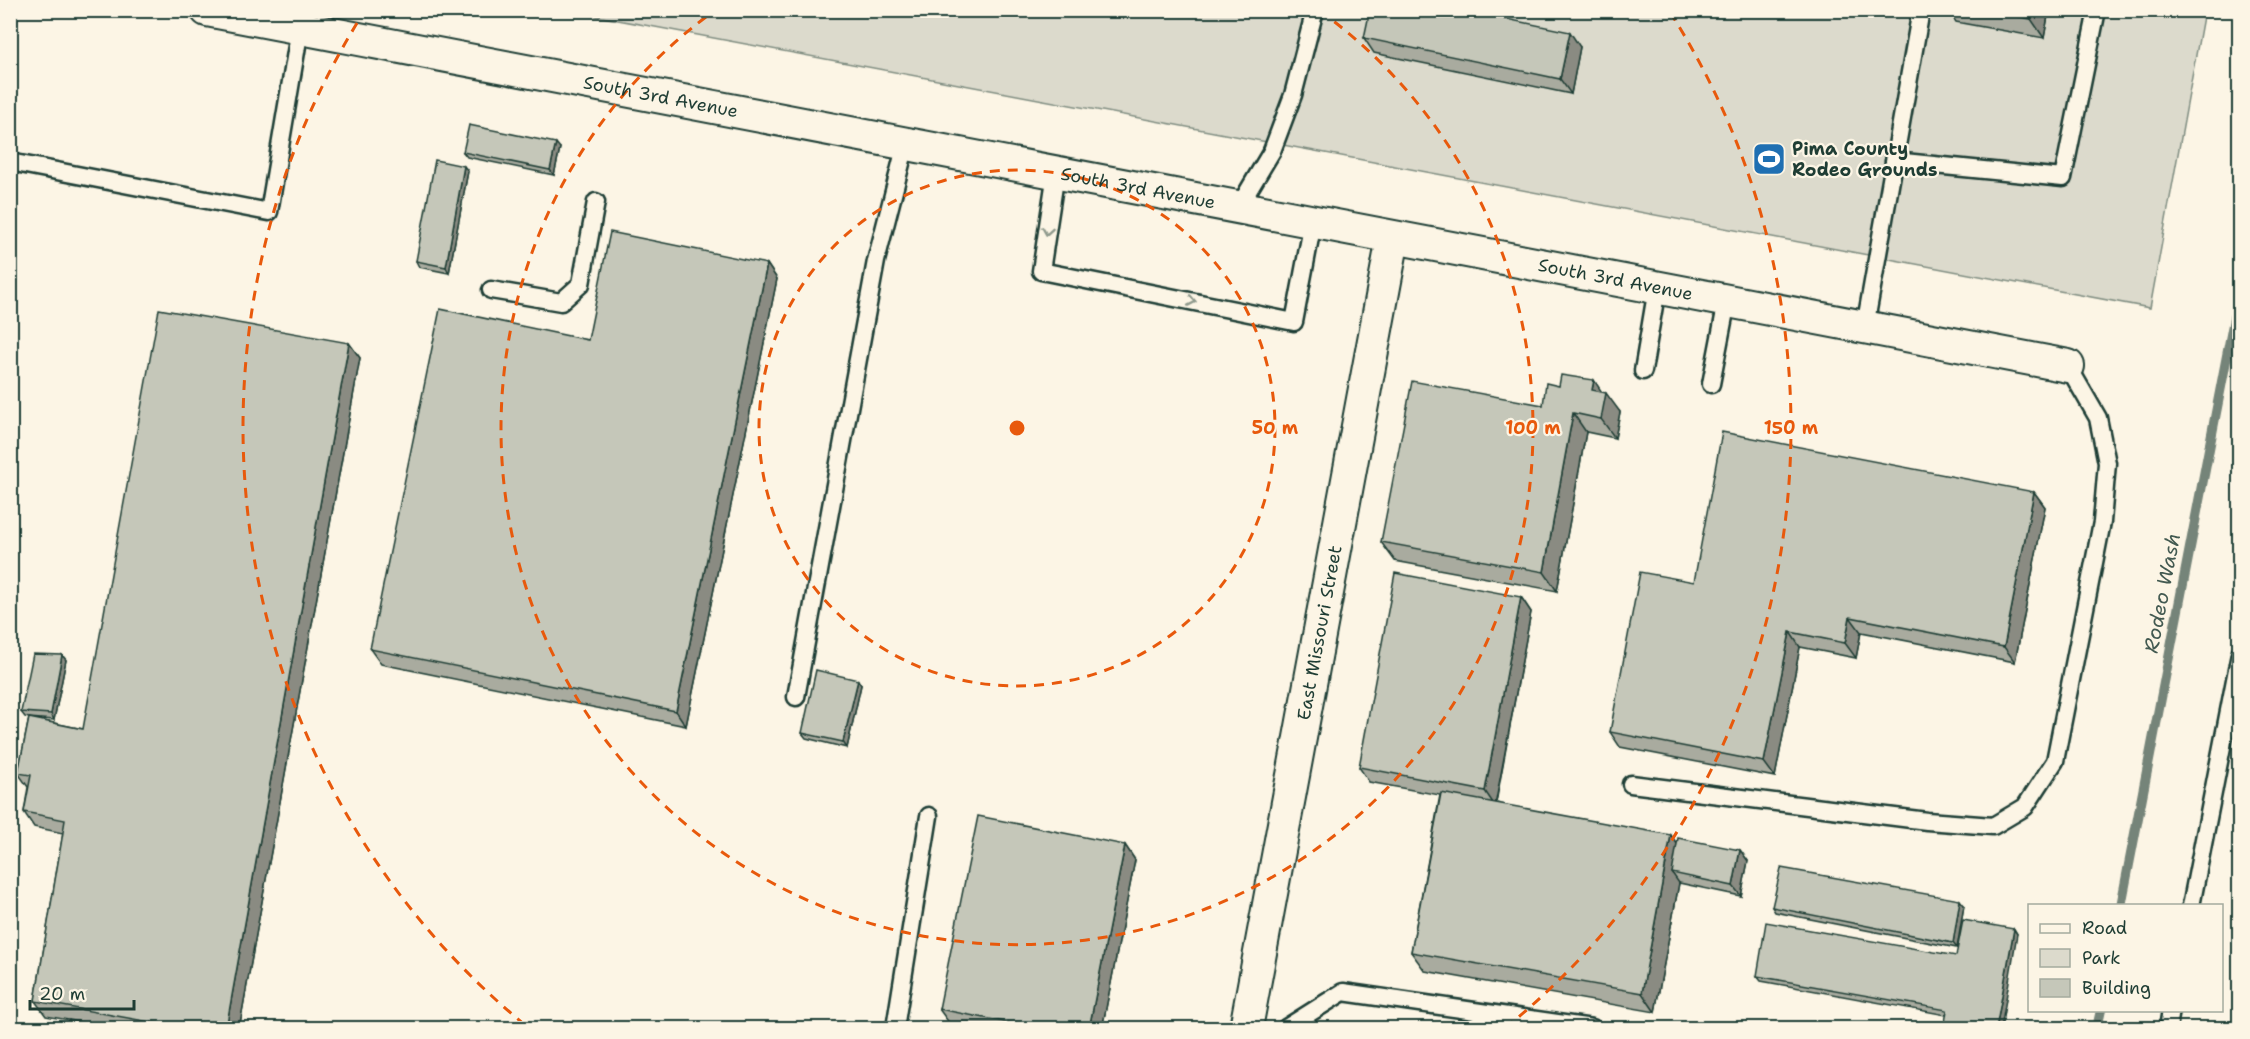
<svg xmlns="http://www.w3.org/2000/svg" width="2250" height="1039" font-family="'Shantell Sans',sans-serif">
  <rect width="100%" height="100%" fill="#fcf5e5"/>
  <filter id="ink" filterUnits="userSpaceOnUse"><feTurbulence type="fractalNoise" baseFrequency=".0167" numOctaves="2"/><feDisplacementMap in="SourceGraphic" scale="12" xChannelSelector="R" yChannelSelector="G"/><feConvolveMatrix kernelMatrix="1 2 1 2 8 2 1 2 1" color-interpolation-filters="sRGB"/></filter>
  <g filter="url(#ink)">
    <!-- green -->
    <path fill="#dcdacc" stroke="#7e8c80" stroke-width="1.5" d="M570 11H2204L2150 308Z"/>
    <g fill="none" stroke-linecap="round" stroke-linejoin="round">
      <!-- stream -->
      <g stroke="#758479" stroke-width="10">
        <path d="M2121 906 2240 288"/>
        <path d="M2097 1028 2101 1010"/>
      </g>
      <!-- lane casing -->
      <g stroke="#1f3d34" stroke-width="21">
        <g id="lane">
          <path d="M1894 161 2063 178 2097 10"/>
          <path d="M10 162 269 212 300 28"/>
          <path d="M1056 173 1041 271 1294 322 1313 222"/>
          <path d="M1238 208 1272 151 1293 95 1315 10"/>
          <path d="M491 290 561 302 581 284 596 202"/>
          <path d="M1865 327 1921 10"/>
          <path d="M1643 371 1657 288"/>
          <path d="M1711 384 1727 301"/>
          <path d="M796 697 876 261 906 144"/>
          <path d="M1631 784 1927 821 1993 826 2025 807 2055 761 2102 522 2107 463 2098 418 2068 366"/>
          <path d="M2191 906 2240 654"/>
          <path d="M895 1028 929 816"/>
          <path d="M1286 1028 1343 992 1592 1028"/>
          <path d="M2168 1028 2171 1010"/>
        </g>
      </g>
      <!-- street casing -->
      <g stroke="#1f3d34" stroke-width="36">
        <g id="street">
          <path id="s1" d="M207 10 2068 366"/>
          <path id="s2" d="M1246 1028 1393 238"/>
        </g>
      </g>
      <!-- lane -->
      <use href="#lane" stroke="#fcf5e5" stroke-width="16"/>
      <!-- street -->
      <use href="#street" stroke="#fcf5e5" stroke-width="32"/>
    </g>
    <!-- wall -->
    <g fill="#a9ab9f" stroke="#1f3d34" stroke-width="1.5">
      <path d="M1948 10H2049L2044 38 1956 22Z"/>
      <path d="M1364 38 1580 47 1571 94 1374 53Z"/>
      <path d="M560 148 554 175 467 157 463 152Z"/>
      <path d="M468 171 449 273 419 267 416 261Z"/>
      <path d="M767 264 777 279 686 726 381 664 370 649 588 340Z"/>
      <path d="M349 343 360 358 239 1029H67L69 1020 46 1016 35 1001 63 833 34 827 24 812 28 787 18 773 29 718 25 717 21 712 62 655 66 660 54 720 29 718 83 729Z"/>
      <path d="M1602 392 1620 412 1615 438 1586 432 1557 591 1395 561 1381 542 1543 405Z"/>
      <path d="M2034 492 2045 507 2015 662 1861 632 1856 658 1800 647 1775 777 1620 747 1610 732 1694 582Z"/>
      <path d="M1521 597 1531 612 1496 803 1677 844 1740 850 1748 861 1741 896 1679 883 1655 1012 1425 971 1411 952 1440 795 1369 782 1359 767Z"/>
      <path d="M861 685 847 748 806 738 802 733Z"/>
      <path d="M1125 845 1135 860 1102 1029H972L950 1024 939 1009Z"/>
      <path d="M1964 905 1957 948 1775 912 1772 907Z"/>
      <path d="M2014 929 2017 934 1946 1015 1761 981 1757 976 1956 956Z"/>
    </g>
    <!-- shaded-wall -->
    <g fill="#8a8b82" stroke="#1f3d34" stroke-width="1.5">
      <path d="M2032 10H2049L2044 38 2031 19Z"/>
      <path d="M1570 32 1580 47 1571 94 1560 79Z"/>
      <path d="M556 143 560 148 554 175 550 170Z"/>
      <path d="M464 166 468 171 449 273 446 267Z"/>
      <path d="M767 264 777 279 686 726 676 711Z"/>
      <path d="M349 343 360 358 239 1029H226Z"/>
      <path d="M1594 380 1605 397 1606 393 1620 412 1615 438 1601 419 1592 390Z"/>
      <path d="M1573 413 1586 432 1557 591 1544 572Z"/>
      <path d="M2034 492 2045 507 2015 662 2004 647Z"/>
      <path d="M1521 597 1531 612 1495 806 1485 791Z"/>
      <path d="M1850 617 1861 632 1856 658 1845 643Z"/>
      <path d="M1790 632 1800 647 1775 777 1764 762Z"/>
      <path d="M62 655 66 660 54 720 51 714Z"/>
      <path d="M858 680 861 685 847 748 843 742Z"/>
      <path d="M1671 835 1684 854 1672 873 1679 883 1655 1012 1642 993Z"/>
      <path d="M1125 845 1135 860 1102 1029H1089Z"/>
      <path d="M1740 850 1748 861 1741 896 1733 886Z"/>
      <path d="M1960 900 1964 905 1957 948 1953 943Z"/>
      <path d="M2014 929 2017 934 2001 1029H1996Z"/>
    </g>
    <!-- building -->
    <g fill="#c5c7b9" stroke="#1f3d34" stroke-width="1.5">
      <path d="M1370 10H1463L1570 32 1560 79 1364 38Z"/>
      <path d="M1984 10H2032L2031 19Z"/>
      <path d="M469 125 556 143 550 170 463 152Z"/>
      <path d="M435 160 464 166 446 267 416 261Z"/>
      <path d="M610 232 767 264 676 711 370 649 440 309 588 340Z"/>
      <path d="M159 309 349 343 226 1029H188L35 1001 65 820 24 812 31 775 18 773 29 718 83 729Z"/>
      <path d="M1561 375 1594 380 1592 390 1606 393 1601 419 1573 413 1544 572 1381 542 1412 381 1543 405 1546 383 1559 386Z"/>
      <path d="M1722 432 2034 492 2004 647 1850 617 1845 643 1790 632 1764 762 1610 732 1640 572 1694 582Z"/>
      <path d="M1395 573 1521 597 1485 791 1359 767Z"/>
      <path d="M33 654 62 655 51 714 21 712Z"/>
      <path d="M816 670 858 680 843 742 802 733Z"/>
      <path d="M1441 793 1671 835 1642 993 1411 952Z"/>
      <path d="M978 816 1125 845 1089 1029H1040L939 1009Z"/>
      <path d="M1678 838 1740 850 1733 886 1672 873Z"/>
      <path d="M1781 868 1960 900 1953 943 1772 907Z"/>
      <path d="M1963 920 2014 929 1996 1029H1944L1947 1010 1757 976 1766 922 1956 956Z"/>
      <path d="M69 1020 121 1029H67Z"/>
    </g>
    <!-- one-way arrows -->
    <defs><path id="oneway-chevron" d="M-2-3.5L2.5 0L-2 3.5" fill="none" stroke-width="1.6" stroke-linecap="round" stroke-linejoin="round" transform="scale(1.5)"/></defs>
    <g stroke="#8e998c">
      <use href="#oneway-chevron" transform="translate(1047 231) rotate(99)"/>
      <use href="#oneway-chevron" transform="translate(1192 301) rotate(11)"/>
    </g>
  </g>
  <!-- distance rings -->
  <g fill="none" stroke="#e8590c" stroke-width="3" stroke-dasharray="10 8">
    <circle cx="1017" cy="428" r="258"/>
    <path d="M1320 11A516 516 0 1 1 714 11"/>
    <path d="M525 1025A774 774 0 0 1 364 12M1670 12A774 774 0 0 1 1509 1025"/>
  </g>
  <!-- icons -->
  <defs>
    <g id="stadium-square" transform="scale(1.725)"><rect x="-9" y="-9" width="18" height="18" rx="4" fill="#1f6fb2" stroke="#fcf5e5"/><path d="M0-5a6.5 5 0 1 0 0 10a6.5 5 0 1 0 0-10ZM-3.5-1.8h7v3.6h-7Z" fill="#fff"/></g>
  </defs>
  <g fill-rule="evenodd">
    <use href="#stadium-square" x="1769" y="159"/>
  </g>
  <g text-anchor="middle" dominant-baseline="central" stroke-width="4.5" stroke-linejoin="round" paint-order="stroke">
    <!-- street labels -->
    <g font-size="18" fill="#1f3d34" stroke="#fcf5e5">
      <text stroke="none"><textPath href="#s1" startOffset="462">South 3rd Avenue</textPath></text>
      <text stroke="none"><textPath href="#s1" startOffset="948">South 3rd Avenue</textPath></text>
      <text stroke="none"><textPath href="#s1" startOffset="1434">South 3rd Avenue</textPath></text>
      <text stroke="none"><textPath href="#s2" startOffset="402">East Missouri Street</textPath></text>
    </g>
    <!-- poi labels -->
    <g font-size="18" font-weight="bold" fill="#1f3d34" stroke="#fcf5e5" text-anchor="start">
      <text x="1792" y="149">Pima County<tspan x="1792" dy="21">Rodeo Grounds</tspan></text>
    </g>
    <!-- water labels -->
    <g font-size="20" font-style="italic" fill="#435a51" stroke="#fcf5e5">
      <text transform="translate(2162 593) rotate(-79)">Rodeo Wash</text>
    </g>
  </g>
  <circle cx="1017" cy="428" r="9" fill="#e8590c" stroke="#fcf5e5" stroke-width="3"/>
  <g font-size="18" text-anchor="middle" font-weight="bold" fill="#e8590c" stroke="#fcf5e5" stroke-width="4.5" stroke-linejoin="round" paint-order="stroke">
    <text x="1275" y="434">50 m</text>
    <text x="1533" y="434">100 m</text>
    <text x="1791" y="434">150 m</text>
  </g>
  <!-- margin -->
  <rect width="2250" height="1039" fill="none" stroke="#fcf5e5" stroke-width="36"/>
  <rect x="18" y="18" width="2214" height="1003" fill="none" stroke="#1f3d34" stroke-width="2" filter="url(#ink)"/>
  <!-- legend -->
  <rect x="2028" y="904" width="195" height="108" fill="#fcf5e5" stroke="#a4ab9e" stroke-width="1.5"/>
  <rect x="2040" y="924" width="30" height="9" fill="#fcf5e5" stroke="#a4ab9e" stroke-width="1.5"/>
  <text x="2082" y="934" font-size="18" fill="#1f3d34">Road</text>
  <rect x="2040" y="949" width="30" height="18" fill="#dcdacc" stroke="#a4ab9e" stroke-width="1.5"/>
  <text x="2082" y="964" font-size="18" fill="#1f3d34">Park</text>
  <rect x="2040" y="979" width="30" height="18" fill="#c5c7b9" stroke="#a4ab9e" stroke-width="1.5"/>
  <text x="2082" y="994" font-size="18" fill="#1f3d34">Building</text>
  <!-- scale -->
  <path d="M30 1000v9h104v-9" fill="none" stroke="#1f3d34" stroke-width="3"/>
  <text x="39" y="1000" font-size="18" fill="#1f3d34" stroke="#fcf5e5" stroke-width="4.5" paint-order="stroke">20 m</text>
</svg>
